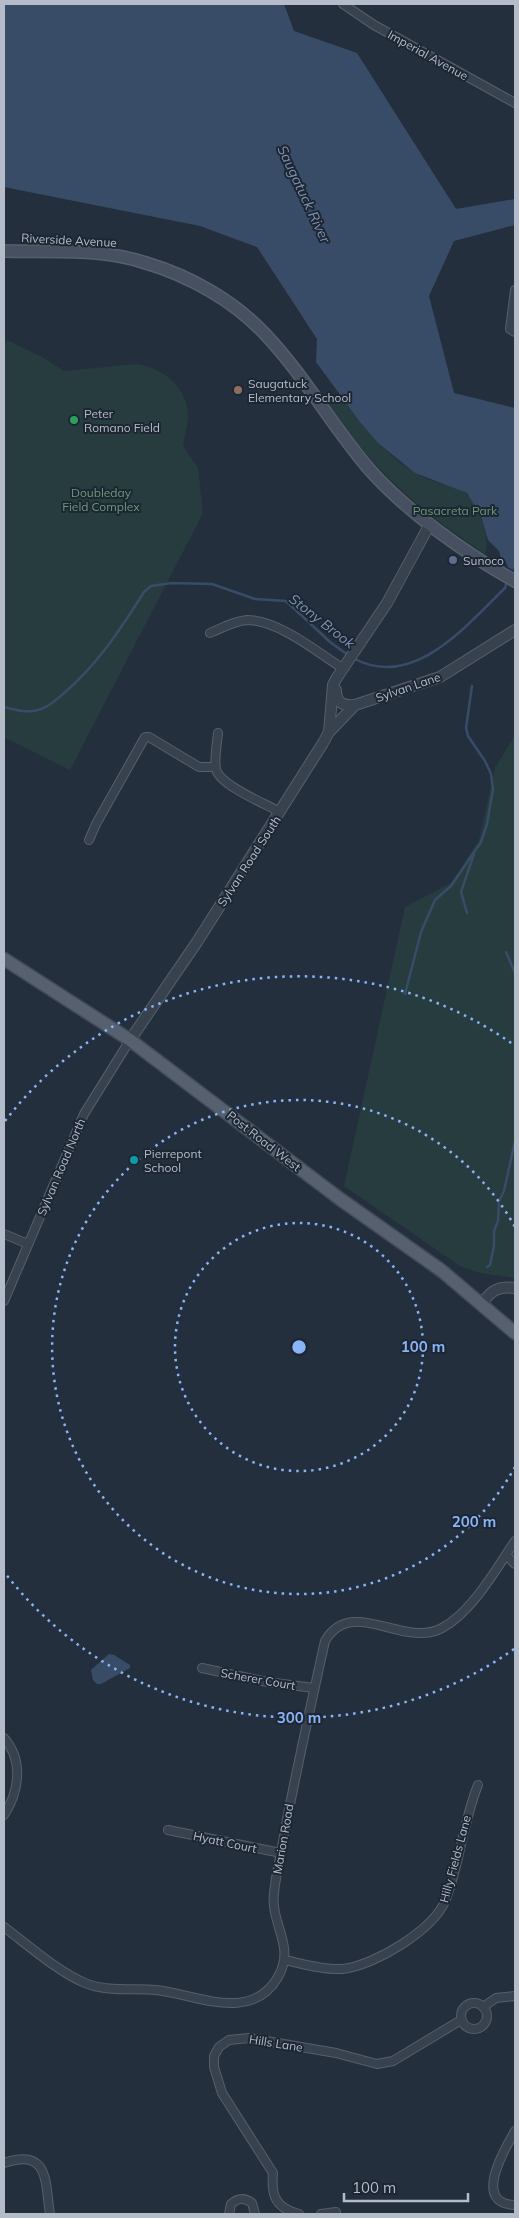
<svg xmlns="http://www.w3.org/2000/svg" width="519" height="2218" font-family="Mulish,sans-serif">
  <rect width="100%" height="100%" fill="#242f3e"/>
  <!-- green -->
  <g fill="#263c3f">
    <path d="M7 340 42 357 64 371 137 364C164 368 190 390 188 419 187 428 184 438 183 446L198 468 203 513 70 770 4 737V347Z"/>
    <path d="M340 394C361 423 383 453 414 472 443 491 471 479 482 520 486 533 488 541 485 554 442 525 402 495 368 456 354 440 342 421 329 404Z"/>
    <path d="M515 735V1278L480 1273 460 1266 344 1186 405 907 451 883 479 840 495 768Z"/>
  </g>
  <!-- water -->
  <g fill="#394c67">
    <path d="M4 4H284L294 31 357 53 456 209 515 199V225L454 241 429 296 454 393 515 408V564L513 570 508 567 505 560 501 558 499 551 488 540 481 516 467 493 415 473 378 443 360 422 316 362 317 339 257 247 200 226 4 187Z"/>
    <path d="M109 1654 114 1655 130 1665V1668L101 1684H97L93 1680 91 1670Z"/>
  </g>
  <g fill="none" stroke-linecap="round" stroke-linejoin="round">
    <!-- stream -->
    <g stroke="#394c67" stroke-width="2.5">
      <path d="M353 658C413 691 466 626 505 588L507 581"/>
      <path d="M4 707C16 710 29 714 41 709 50 706 57 699 63 694 98 664 120 630 144 592L151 586 172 583 212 584 255 599 286 601 330 642 348 655"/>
      <path d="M467 913 461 892 474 854"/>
      <path d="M506 952 515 973"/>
      <path d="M405 994 421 932 435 900 451 886 481 842 487 824 493 789 491 774 485 761 468 736 466 728 472 686"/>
      <path d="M487 1267 490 1265 494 1246V1231L498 1221 499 1201 504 1191 515 1141"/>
    </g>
    <!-- minor casing -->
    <g stroke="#565f6c" stroke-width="10">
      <g id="minor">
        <path d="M343 4 374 25 515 103"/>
        <path d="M515 290 510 329 515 332"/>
        <path d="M210 633C222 628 234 621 247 620 278 620 316 651 342 668"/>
        <path d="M218 733C217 744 214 758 216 769 219 785 266 804 280 812"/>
        <path d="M89 840 96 824 145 737H149L199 767H215"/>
        <path d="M4 1234 28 1244"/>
        <path d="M4 1301 84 1114 130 1040"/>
        <path d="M506 1555 515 1564"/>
        <path d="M202 1668 267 1682 314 1688"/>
        <path d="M4 1738C24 1761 19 1792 4 1815"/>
        <path d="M168 1830 281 1853"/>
        <path d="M4 1927C28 1945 57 1971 85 1983 106 1992 134 1988 156 1990 195 1994 251 2024 278 1977 296 1946 270 1924 274 1893 276 1872 282 1851 285 1830 297 1767 311 1704 325 1641 352 1595 404 1649 442 1628 472 1612 496 1569 515 1541"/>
        <path d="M285 1960C303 1964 323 1970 342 1969 374 1966 434 1930 446 1899 460 1862 463 1822 478 1785"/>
        <circle cx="474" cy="2016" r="13"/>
        <path d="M483 2007 496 1998 515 1996"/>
        <path d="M515 2131C504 2150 472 2204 515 2205"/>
        <path d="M4 2163C50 2147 45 2184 50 2214"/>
        <path d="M229 2214 231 2204C238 2198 244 2197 252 2203L255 2214"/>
        <path d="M299 2214C275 2208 271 2195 273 2173L222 2093 214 2067V2056L219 2047 229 2040 249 2038 336 2053 377 2064 393 2061 461 2020"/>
        <path d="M321 2214 336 2212"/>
      </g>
    </g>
    <!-- tertiary casing -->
    <g stroke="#565f6c" stroke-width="12">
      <g id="tertiary">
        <path d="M336 690C336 703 343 706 355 705"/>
        <path d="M330 731 355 705 440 677 515 630"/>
        <path d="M130 1040 197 942 323 743 329 732 333 685 336 679 387 603 430 524"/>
        <path d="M482 1303C492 1290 498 1286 515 1288"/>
      </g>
    </g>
    <!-- secondary casing -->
    <g stroke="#565f6c" stroke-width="14">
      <path id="secondary" d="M4 251C51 252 101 248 146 263 190 276 234 301 265 334 304 375 332 426 369 469 406 511 466 554 515 581"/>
    </g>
    <!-- primary casing -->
    <g stroke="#414a57" stroke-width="15">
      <path id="primary" d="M4 959 130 1040 340 1199 442 1271 515 1333"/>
    </g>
    <!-- minor -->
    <use href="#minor" stroke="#38414e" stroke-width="8"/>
    <!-- tertiary -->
    <use href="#tertiary" stroke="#38414e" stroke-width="10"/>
    <!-- secondary -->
    <use href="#secondary" stroke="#465061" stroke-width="11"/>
    <!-- primary -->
    <use href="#primary" stroke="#56606e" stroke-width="12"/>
  </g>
  <!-- distance rings -->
  <g fill="none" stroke="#8ab4f8" stroke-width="2.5" stroke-dasharray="2.5 5">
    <circle cx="299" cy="1347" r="124"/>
    <path d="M515 1467A247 247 0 1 1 515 1227"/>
    <path d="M514 1649A371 371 0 0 1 5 1573M5 1121A371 371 0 0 1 514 1045"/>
  </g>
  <!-- markers -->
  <circle fill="#8d6e63" stroke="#1d2633" stroke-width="2" cx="238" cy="390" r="5"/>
  <circle fill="#2e9e5b" stroke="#1d2633" stroke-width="2" cx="74" cy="420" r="5"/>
  <circle fill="#5c6f8a" stroke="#1d2633" stroke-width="2" cx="453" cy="560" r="5"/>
  <circle fill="#0f9aa8" stroke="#1d2633" stroke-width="2" cx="134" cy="1160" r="5"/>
  <g text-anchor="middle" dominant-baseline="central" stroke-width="4" stroke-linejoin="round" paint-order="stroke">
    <!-- street labels -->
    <g font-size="12" fill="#b4bcc9" stroke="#1d2633">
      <text transform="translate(428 55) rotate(29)">Imperial Avenue</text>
      <text transform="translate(69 240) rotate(3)">Riverside Avenue</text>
      <text transform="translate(408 687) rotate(-19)">Sylvan Lane</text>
      <text transform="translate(249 861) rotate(-57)">Sylvan Road South</text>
      <text transform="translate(264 1141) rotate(38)">Post Road West</text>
      <text transform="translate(61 1167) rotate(-67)">Sylvan Road North</text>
      <text transform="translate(258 1679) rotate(10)">Scherer Court</text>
      <text transform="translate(283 1839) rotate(-80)">Marion Road</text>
      <text transform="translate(225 1842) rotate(12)">Hyatt Court</text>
      <text transform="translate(455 1859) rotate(-75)">Hilly Fields Lane</text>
      <text transform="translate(276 2043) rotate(9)">Hills Lane</text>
    </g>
    <!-- poi labels -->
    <g font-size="12" fill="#b4bcc9" stroke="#1d2633" text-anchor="start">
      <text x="248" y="383">Saugatuck<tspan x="248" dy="14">Elementary School</tspan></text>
      <text x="84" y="413">Peter<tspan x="84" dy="14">Romano Field</tspan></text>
      <text x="463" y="560">Sunoco</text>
      <text x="144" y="1153">Pierrepont<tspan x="144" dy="14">School</tspan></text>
    </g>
    <!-- park labels -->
    <g font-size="12" fill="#6b9a76" stroke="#1d2633">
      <text x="101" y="492">Doubleday<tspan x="101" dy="14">Field Complex</tspan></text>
      <text x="455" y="510">Pasacreta Park</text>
    </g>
    <!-- water labels -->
    <g font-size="14" font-style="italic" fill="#7c92b1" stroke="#1d2633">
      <text transform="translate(304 194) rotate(65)">Saugatuck River</text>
      <text transform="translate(322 621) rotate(38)">Stony Brook</text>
    </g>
  </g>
  <circle cx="299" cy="1347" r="8" fill="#8ab4f8" stroke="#1d2633" stroke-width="2.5"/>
  <g font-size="15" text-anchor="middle" font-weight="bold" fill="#8ab4f8" stroke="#1d2633" stroke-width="4" stroke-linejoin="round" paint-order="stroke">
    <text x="423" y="1352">100 m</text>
    <text x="474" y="1527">200 m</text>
    <text x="299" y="1723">300 m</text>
  </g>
  <!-- border -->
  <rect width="519" height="2218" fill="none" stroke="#b4bcc9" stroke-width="10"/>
  <!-- scale -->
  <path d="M344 2193v8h124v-8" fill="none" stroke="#b4bcc9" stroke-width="2.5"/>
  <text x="352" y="2193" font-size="15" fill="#b4bcc9" stroke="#1d2633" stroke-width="4" paint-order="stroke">100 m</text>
</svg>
